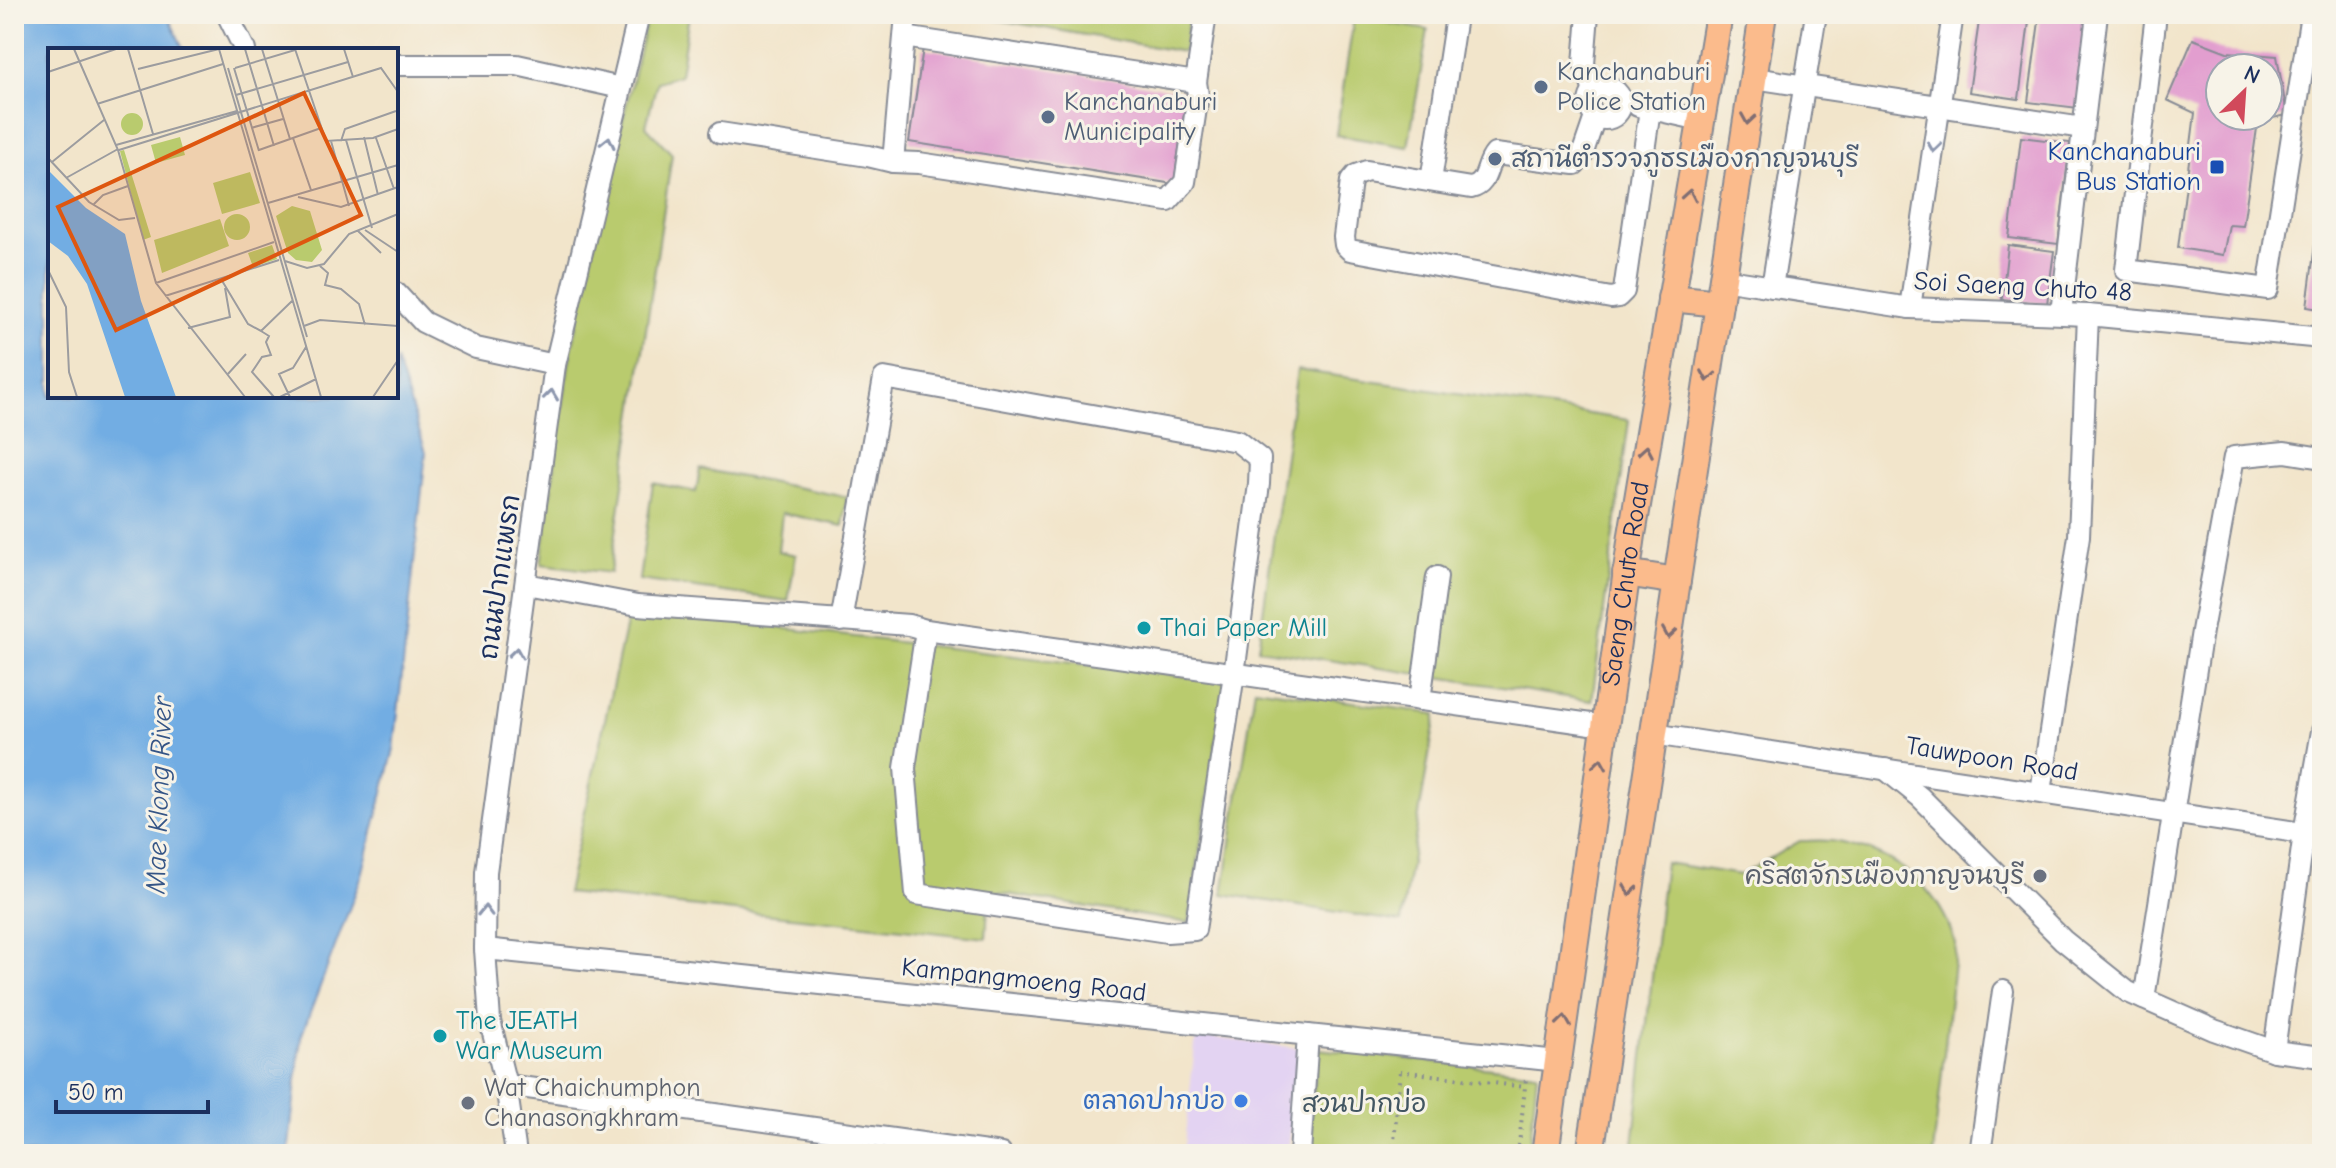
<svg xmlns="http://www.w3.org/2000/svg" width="2336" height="1168" font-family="'Comic Neue','Playpen Sans Thai',sans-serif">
  <rect width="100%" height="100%" fill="#f7f3e8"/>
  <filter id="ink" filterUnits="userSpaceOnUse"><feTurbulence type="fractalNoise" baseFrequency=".0125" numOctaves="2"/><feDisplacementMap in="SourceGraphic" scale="16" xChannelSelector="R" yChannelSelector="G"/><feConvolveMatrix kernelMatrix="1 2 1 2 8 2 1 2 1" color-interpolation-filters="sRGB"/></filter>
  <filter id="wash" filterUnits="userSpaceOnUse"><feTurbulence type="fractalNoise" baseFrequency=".006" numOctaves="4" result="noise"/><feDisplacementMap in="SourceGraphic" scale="32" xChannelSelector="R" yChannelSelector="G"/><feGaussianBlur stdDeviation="1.8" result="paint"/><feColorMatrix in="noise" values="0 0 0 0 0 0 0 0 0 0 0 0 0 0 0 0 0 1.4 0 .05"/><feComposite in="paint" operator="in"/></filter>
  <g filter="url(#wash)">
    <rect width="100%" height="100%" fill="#f2e5cb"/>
    <!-- built -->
    <path fill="#e3d3f2" d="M1196 1036 1299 1048 1288 1154H1183Z"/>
    <!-- green -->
    <g fill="#b9cb6e" stroke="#6a7d66" stroke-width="2">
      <path d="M648 14H689L680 75 657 82 646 126 672 154 610 573 541 564 569 363 605 194Z"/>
      <path d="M963 14H1189L1184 52Z"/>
      <path d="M1354 17 1428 30 1408 147 1336 135Z"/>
      <path d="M1297 370 1629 420 1592 701 1258 649Z"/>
      <path d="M700 469 847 497 843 526 782 513 778 551 796 555 788 601 639 580 653 483 696 492Z"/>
      <path d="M629 610 1225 681 1189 923 989 891 986 938 567 893Z"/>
      <path d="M1255 688 1436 714 1401 922 1223 894Z"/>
      <path d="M1800 841C1812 841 1826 839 1838 842 1883 850 1922 874 1944 915 1949 924 1952 935 1956 944L1933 1154H1632L1665 863 1741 875Z"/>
      <path d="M1318 1049 1537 1073 1529 1154H1307Z"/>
    </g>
    <!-- water -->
    <path fill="#72ade3" stroke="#466ea0" stroke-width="2" d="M14 14H167L184 50H50V396H396V360L426 452 394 749 362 875 301 1037 288 1154H14Z"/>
    <g id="blocks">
      <!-- building -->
      <g fill="#e29ecf" fill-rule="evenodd">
        <path d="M1980 14H2030L2019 99 1969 92Z"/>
        <path d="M2040 14H2090L2078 108 2028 102Z"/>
        <path d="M2193 39 2227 52 2277 56 2287 115 2258 121 2243 226 2229 225 2223 255 2178 248 2195 113 2167 100ZM2220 68H2268V116H2220Z"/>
        <path d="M923 48 1187 92 1174 184 909 142Z"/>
        <path d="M2021 137 2070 143 2058 244 2009 238Z"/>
        <path d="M2320 205H2322L2320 309 2307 307Z"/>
        <path d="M2008 245 2054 251 2047 304 2002 299Z"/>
      </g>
    </g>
  </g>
  <g filter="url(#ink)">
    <use href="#blocks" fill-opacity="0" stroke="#868a94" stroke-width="2"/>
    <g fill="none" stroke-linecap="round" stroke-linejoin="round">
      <!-- minor casing -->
      <g stroke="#868a94" stroke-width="24">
        <g id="minor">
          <path d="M227 14 245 50"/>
          <path d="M1588 14 1584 64 1594 91"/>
          <path d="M2156 14 2126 270 2268 289 2311 14"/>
          <path d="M904 37 1196 82 1198 95 1185 182 1168 201 919 163 893 162 906 14"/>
          <path d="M396 65H517L621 88"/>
          <path d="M1754 78 2083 128"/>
          <path d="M1196 82 1206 14"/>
          <circle cx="1605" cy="103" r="16"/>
          <path d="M1638 106 1701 120"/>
          <path d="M1595 117 1582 155 1575 164 1495 154C1485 165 1489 184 1471 188L1367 171 1356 175 1351 181 1344 237 1345 245 1350 250 1611 298 1618 297 1624 291 1650 109"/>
          <path d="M720 133 868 156 893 162"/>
          <path d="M1431 181 1455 23"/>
          <path d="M1722 279 1910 308 2088 315 2322 338"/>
          <path d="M1772 287 1816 14"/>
          <path d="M396 293 423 322 476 348 555 365"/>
          <path d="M1910 308 1953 14"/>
          <path d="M2061 313 2097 14"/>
          <path d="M526 584 638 605 909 625 926 630 1605 726"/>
          <path d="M841 621 884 378 1237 441 1260 459 1259 484 1234 674 1195 930 1167 932 916 894 905 768 926 630"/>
          <path d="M1420 700 1437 577"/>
          <path d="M1653 734 2322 836"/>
          <path d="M1885 769 1920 797 2063 940 2128 992 2214 1030 2274 1051 2322 1057"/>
          <path d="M2041 792 2079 536 2088 315"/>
          <path d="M485 949 1558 1061"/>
          <path d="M2144 999 2202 631 2234 457 2285 452 2322 458"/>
          <path d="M2274 1051 2304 833 2322 731"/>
          <path d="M506 1085 1001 1154"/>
          <path d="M516 1154 506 1085 490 1021 485 949 486 872 555 365 639 14"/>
          <path d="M1300 1154 1308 1035"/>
          <path d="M1980 1154 2003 991"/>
        </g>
      </g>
      <!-- major casing -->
      <g stroke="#868a94" stroke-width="30">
        <g id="major">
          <path d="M1671 298 1719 303"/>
          <path d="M1626 573 1677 581"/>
          <path id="s1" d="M1545 1154 1632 535 1719 14"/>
          <path d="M1590 1154 1763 14"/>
        </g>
      </g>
      <!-- path -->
      <g stroke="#868a94" stroke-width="4" stroke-dasharray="2 6" stroke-linecap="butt">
        <path d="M1400 1071 1525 1087"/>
        <path d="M1393 1154 1400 1071"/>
        <path d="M1518 1154 1526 1077"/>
      </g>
      <!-- minor -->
      <use href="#minor" stroke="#fff" stroke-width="20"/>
      <!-- major -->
      <use href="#major" stroke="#fbbb8c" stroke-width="26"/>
    </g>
    <!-- one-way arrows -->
    <defs><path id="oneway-chevron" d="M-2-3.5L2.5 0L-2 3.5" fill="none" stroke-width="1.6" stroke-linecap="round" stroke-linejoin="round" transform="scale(2)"/></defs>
    <g stroke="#806e73">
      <use href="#oneway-chevron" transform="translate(1748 119) rotate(99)"/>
      <use href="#oneway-chevron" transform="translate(1689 195) rotate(-80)"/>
      <use href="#oneway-chevron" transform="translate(1708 376) rotate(99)"/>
      <use href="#oneway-chevron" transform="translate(1646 451) rotate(-80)"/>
      <use href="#oneway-chevron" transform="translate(1669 633) rotate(99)"/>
      <use href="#oneway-chevron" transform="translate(1600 764) rotate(-82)"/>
      <use href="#oneway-chevron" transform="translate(1630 890) rotate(99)"/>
      <use href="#oneway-chevron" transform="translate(1564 1021) rotate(-82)"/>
    </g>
    <g stroke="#8d97ae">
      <use href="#oneway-chevron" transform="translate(608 142) rotate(-77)"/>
      <use href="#oneway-chevron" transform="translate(1934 147) rotate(98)"/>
      <use href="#oneway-chevron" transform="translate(551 395) rotate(-83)"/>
      <use href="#oneway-chevron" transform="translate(516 653) rotate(-82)"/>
      <use href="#oneway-chevron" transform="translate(485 911) rotate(-89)"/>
    </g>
  </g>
  <!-- markers -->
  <g fill="#5c6f8a" stroke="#f7f3e8" stroke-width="3">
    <circle cx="1541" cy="87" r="8"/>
    <circle cx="1048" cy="117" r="8"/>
    <circle cx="1495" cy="159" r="8"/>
  </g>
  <rect fill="#1a4fb4" stroke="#f7f3e8" stroke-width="3" x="2209" y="159" width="16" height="16" rx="4"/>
  <g fill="#0f9aa8" stroke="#f7f3e8" stroke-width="3">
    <circle cx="1144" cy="628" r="8"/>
    <circle cx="440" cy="1036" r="8"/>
  </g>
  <g fill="#6b7280" stroke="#f7f3e8" stroke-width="3">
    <circle cx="2040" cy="876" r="8"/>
    <circle cx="468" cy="1103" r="8"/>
  </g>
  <circle fill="#3f7fe0" stroke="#f7f3e8" stroke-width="3" cx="1241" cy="1101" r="8"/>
  <g text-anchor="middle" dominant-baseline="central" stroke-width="6" stroke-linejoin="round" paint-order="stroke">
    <!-- service labels -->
    <g font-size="26" fill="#4e5e75" stroke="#f7f3e8" text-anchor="start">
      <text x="1557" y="72">Kanchanaburi<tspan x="1557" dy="30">Police Station</tspan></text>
      <text x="1064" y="102">Kanchanaburi<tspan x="1064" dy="30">Municipality</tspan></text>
      <text x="1511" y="159">สถานีตำรวจภูธรเมืองกาญจนบุรี</text>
    </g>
    <!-- transit labels -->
    <g font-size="26" fill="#164399" stroke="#f7f3e8" text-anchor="end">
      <text x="2201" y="152">Kanchanaburi<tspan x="2201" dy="30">Bus Station</tspan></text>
    </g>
    <!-- street labels -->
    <g font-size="26" fill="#1b2f5e" stroke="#f7f3e8">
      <text transform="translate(2023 287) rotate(3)">Soi Saeng Chuto 48</text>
      <text transform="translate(500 577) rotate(-82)">ถนนปากแพรก</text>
      <text stroke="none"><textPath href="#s1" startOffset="576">Saeng Chuto Road</textPath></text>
      <text transform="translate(1992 759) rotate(9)">Tauwpoon Road</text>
      <text transform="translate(1024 980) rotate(6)">Kampangmoeng Road</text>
    </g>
    <!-- culture labels -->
    <g font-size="26" fill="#0d838f" stroke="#f7f3e8" text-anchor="start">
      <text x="1160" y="628">Thai Paper Mill</text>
      <text x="456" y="1021">The JEATH<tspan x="456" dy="30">War Museum</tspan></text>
    </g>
    <!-- worship labels -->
    <g font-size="26" fill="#5b616d" stroke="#f7f3e8" text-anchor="end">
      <text x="2024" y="876">คริสตจักรเมืองกาญจนบุรี</text>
      <text x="484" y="1088" text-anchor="start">Wat Chaichumphon<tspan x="484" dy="30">Chanasongkhram</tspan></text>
    </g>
    <!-- shop labels -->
    <g font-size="26" fill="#366cbe" stroke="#f7f3e8" text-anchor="end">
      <text x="1225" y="1101">ตลาดปากบ่อ</text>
    </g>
    <!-- park labels -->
    <g font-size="26" fill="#425662" stroke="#f7f3e8">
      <text x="1364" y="1104">สวนปากบ่อ</text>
    </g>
    <!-- water labels -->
    <g font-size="28" font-style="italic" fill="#355586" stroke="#f7f3e8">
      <text transform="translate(159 795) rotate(-88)">Mae Klong River</text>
    </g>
  </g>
  <!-- overview -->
  <g transform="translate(48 48)">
    <rect width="350" height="350" fill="#f2e5cb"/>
    <path d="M73 76a11 11 0 1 1 22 0a11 11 0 1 1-22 0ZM132 89 137 107 108 115 103 97ZM76 102 103 189 95 192 72 103ZM202 124 212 155 174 166 165 135ZM244 158 262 163 274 202 264 214 248 212 240 205 228 168ZM176 179a13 13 0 1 1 26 0a13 13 0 1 1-26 0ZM172 171 181 198 114 225 106 192ZM224 197 229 211 205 219 200 205Z" fill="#b9cb6e"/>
    <path d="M0 122 38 160 77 186 93 253 128 349H77L39 236 20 208 0 193Z" fill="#72ade3"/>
    <path fill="none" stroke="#9c9c9f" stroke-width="2" d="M26 1 70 102 108 235 197 349M80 1 105 86M171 1 273 349M197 1 226 98M214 1 242 91M247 1 278 93 325 90 350 81M296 1 305 29M180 20 259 289M186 20 211 103M187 20 247 2M90 21 171 1M0 24 68 1M188 47 300 14M49 56 175 16M203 80 235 71M316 89 330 147M245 90 263 142M328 90 346 141M298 92 324 180M283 93 301 158M293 93 297 81 348 63M68 97 189 63M71 102 333 20 350 44M211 102 273 80M0 110 41 154 71 172 87 170M4 114 56 72M18 130 70 101M250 149 293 159 350 139M220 155 350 117M45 157 55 147 80 138M317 182 350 204M310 183 333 205M237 213 259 220 276 216 301 186 350 166M272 218 280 225 277 237 293 241 311 256 317 277M0 222 18 259 21 324 29 349M173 231 200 276 213 283 244 253M108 235 226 194M117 248 231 212M256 278 272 272 350 278M140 280 182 269 177 240M213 283 221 288 218 294 223 307 214 309 204 324 226 349M179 327 198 306M232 349 268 331M242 349 231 326 245 320 258 299M325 349 350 312"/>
    <path fill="#de5710" fill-opacity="0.15" stroke="#de5710" stroke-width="4" d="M256 45 313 167 68 282 10 159Z"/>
    <rect width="350" height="350" fill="none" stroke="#1b2f5e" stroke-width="4"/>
  </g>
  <!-- margin -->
  <rect width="2336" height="1168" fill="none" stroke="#f7f3e8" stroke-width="48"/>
  <!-- north arrow -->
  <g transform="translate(2244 92) rotate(25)"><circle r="38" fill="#f7f3e8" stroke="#9fa5b1" stroke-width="2"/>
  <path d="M0-6L14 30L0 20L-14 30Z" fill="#d1495b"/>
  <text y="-12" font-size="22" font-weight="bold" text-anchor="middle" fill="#1b2f5e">N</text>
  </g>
  <!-- scale -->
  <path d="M56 1100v12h152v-12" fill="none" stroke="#1b2f5e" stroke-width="4"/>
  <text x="68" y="1100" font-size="24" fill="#1b2f5e" stroke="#f7f3e8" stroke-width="6" paint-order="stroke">50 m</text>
</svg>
